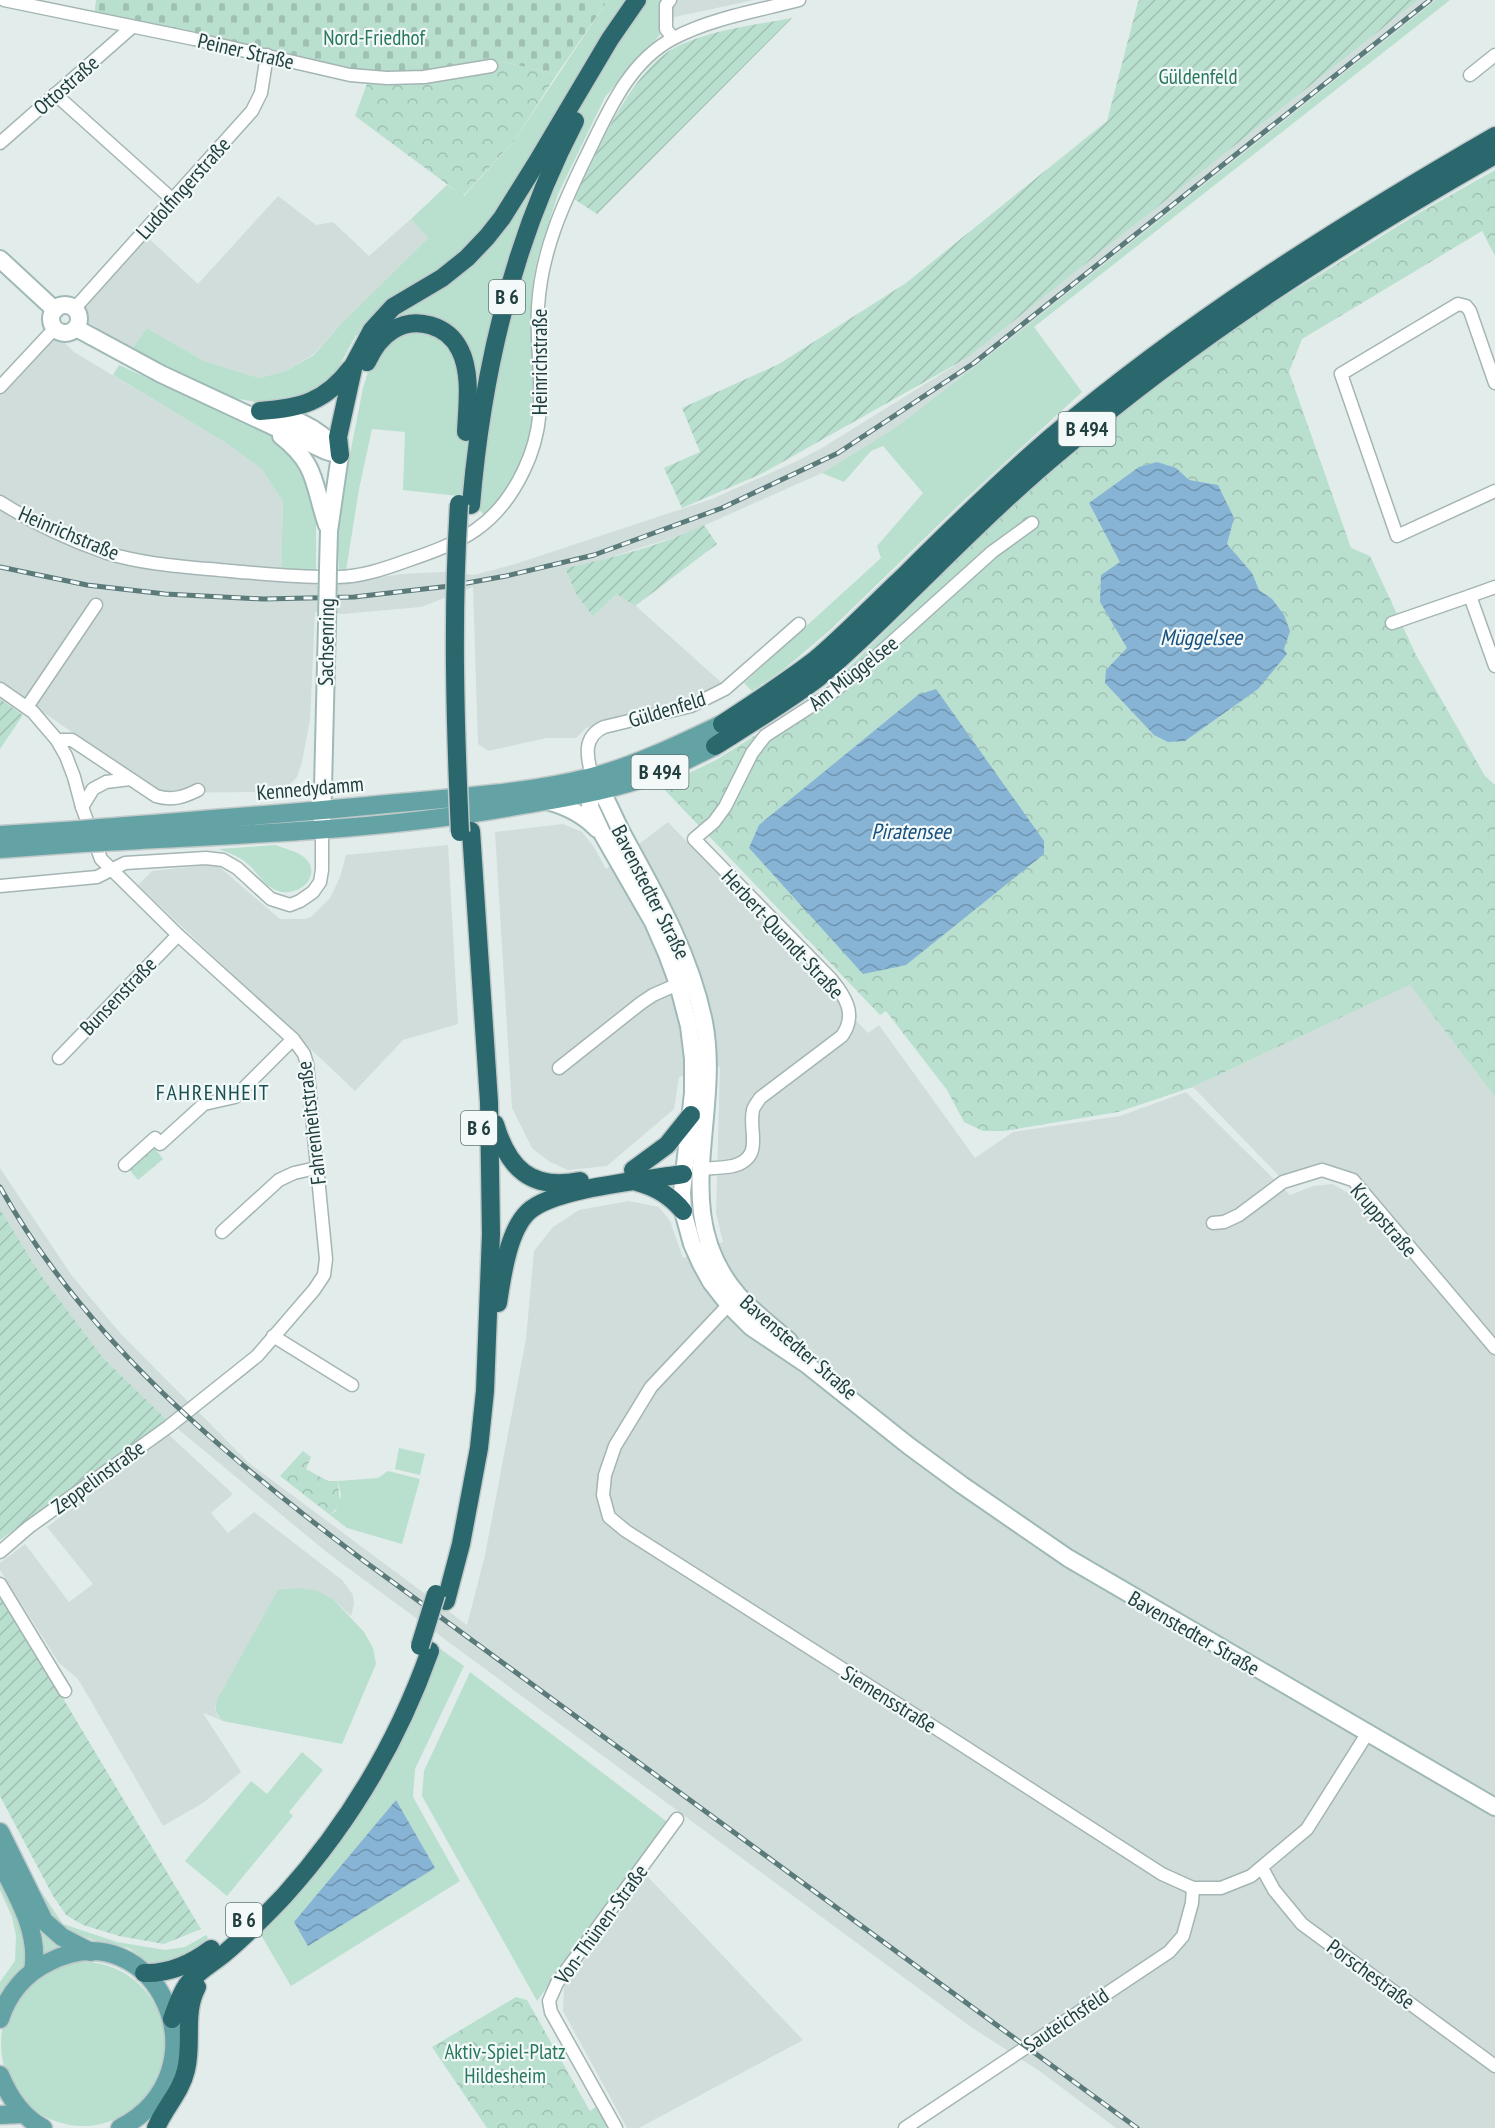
<svg xmlns="http://www.w3.org/2000/svg" width="1495" height="2128" font-family="'PT Sans Narrow',sans-serif">
  <defs>
    <pattern id="forest-crowns" width="20" height="18" patternUnits="userSpaceOnUse" patternTransform="scale(1.5)"><rect width="20" height="18" fill="#b9dfce"/><path d="M2 6a3 3 0 1 1 6 0M12 15a3 3 0 1 1 6 0" fill="none" stroke="#9fc0b2"/></pattern>
    <pattern id="cemetery-stones" width="16" height="16" patternUnits="userSpaceOnUse" patternTransform="scale(1.5)"><rect width="16" height="16" fill="#b9dfce"/><path d="M2 7V4a2 2 0 0 1 4 0v3zM10 15v-3a2 2 0 0 1 4 0v3z" fill="#9fc0b2"/></pattern>
    <pattern id="garden-furrows" width="10" height="10" patternUnits="userSpaceOnUse" patternTransform="scale(1.5)"><rect width="10" height="10" fill="#b9dfce"/><path d="M-1 1l2-2M0 10L10 0M9 11l2-2" fill="none" stroke="#9fc0b2"/></pattern>
    <pattern id="water-waves" width="16" height="10" patternUnits="userSpaceOnUse" patternTransform="scale(1.5)"><rect width="16" height="10" fill="#87b3d5"/><path d="M0 5q4-4 8 0t8 0" fill="none" stroke="#6e93ae"/></pattern>
  </defs>
  <rect width="100%" height="100%" fill="#e2edeb"/>
  <!-- built -->
  <g fill="#d0dddb">
    <path d="M675 0H754L670 18V8Z"/>
    <path d="M1418 0H1436L1008 341 895 428 822 473 685 534 598 561 565 568 576 594 594 615 617 594 636 606 723 684 694 699 586 728 576 738H547L488 751 478 744 473 587 421 607 343 614 315 612 310 720 302 762 297 777 284 790 268 792 159 793 0 682V390L55 333 74 352 226 443 262 469 283 502 281 577 316 579 317 586 402 574 444 572 474 575 512 565 712 499 797 461 822 448 967 358Z"/>
    <path d="M278 196 316 225 333 222 369 256 411 219 428 238 341 324 314 354 286 371 259 378 204 361 147 328 132 349 81 318 79 308 145 235 198 284Z"/>
    <path d="M668 822 868 1033 879 1025 975 1158 1013 1132 1120 1116 1186 1092 1290 1195 1313 1186 1333 1184 1355 1197 1372 1218 1384 1209 1358 1176 1322 1164 1283 1180 1193 1087 1410 985 1495 1097V2128H1116L1038 2070 971 2027 329 1554 167 1420 103 1358 40 1274 0 1209V1168L72 1276 121 1334 249 1463 467 1625 485 1555 526 1339 534 1251 553 1227 579 1210 629 1201 659 1207 670 1221 683 1258 723 1242 716 1213 720 1067 679 1077 674 1109 607 1166 568 1170 550 1162 532 1148 512 1108 495 832 563 824 582 832 594 847 606 869Z"/>
    <path d="M448 845 458 1024 403 1040 355 1091 138 885 152 871 216 864 280 919H305L311 917 330 898 340 877 346 855Z"/>
    <path d="M169 1435 233 1494 211 1513 228 1533 254 1512 342 1580 353 1595 354 1604 351 1616 334 1600 225 1685 215 1707 217 1716 223 1721 203 1713 241 1772 203 1803 163 1826 84 1689 77 1678 59 1663 0 1570V1563L25 1544 69 1602 93 1584 47 1527Z"/>
    <path d="M647 1876 803 2040 639 2128H627L563 2011 564 1987Z"/>
  </g>
  <!-- grass -->
  <g fill="#b9dfce">
    <path d="M608 0H667L665 29 605 97 558 194 538 256 533 281 531 309 539 378 538 403 527 451 518 470 502 496 484 515 468 497 403 490 405 432 372 429 359 489 346 571 339 569 337 533 345 480 363 388 372 359 365 340 356 335 336 372 314 389 292 401 262 403 234 398 132 349 147 328 204 361 259 378 286 371 314 355 341 324 428 238 411 219 447 185 464 196 514 141Z"/>
    <path d="M1436 0H1450L1034 327 1082 392 960 504 829 631 783 670 752 691 744 683 881 558 877 546 923 493 883 446 871 451 844 482 822 473 895 428 1008 341Z"/>
    <path d="M119 365 275 437 302 466 316 513V579L281 578 283 502 262 469 226 443 113 375Z"/>
    <path d="M276 845C285 849 297 851 305 858 322 874 302 895 282 892 266 889 260 876 250 866 241 857 230 853 218 849Z"/>
    <path d="M399 1448 425 1454 420 1475 395 1469Z"/>
    <path d="M388 1471 420 1479 402 1544 347 1528 330 1515 336 1511 341 1495 338 1481 378 1478Z"/>
    <path d="M298 1588 318 1591 334 1600 364 1632 373 1648 376 1664 342 1744 223 1721C215 1714 214 1708 218 1698L278 1590Z"/>
    <path d="M439 1648 464 1666 415 1769 413 1797 460 1881 291 1986 258 1930 424 1687Z"/>
    <path d="M470 1672 670 1824 537 2001 422 1796 424 1771Z"/>
    <path d="M302 1752 323 1770 289 1812 293 1816 227 1896 185 1861 251 1781 267 1794Z"/>
    <path d="M0 1865 20 1908 27 1958 21 1970 0 1997V1982L15 1961 16 1936 12 1917 0 1890Z"/>
    <path d="M38 1887 63 1924 117 1942 165 1950 185 1947 206 1935 208 1938 189 1955 153 1966 129 1948 93 1940 59 1927 31 1890Z"/>
    <path d="M30 1917 44 1935 63 1948 39 1957Z"/>
    <circle cx="83" cy="2044" r="82"/>
  </g>
  <!-- forest -->
  <g fill="url(#forest-crowns)">
    <path d="M499 61 557 74 514 141 463 196 355 116 371 73 425 75Z"/>
    <path d="M1495 170V256L1482 231 1302 339 1289 372 1351 548 1370 556 1416 655 1485 776 1495 785V1097L1410 985 1193 1087 1118 1112 1004 1131H983L964 1122 947 1090 886 1011 880 1015 659 784 679 778 716 760 786 716 830 686 967 550 1015 498 1097 429 1230 330 1419 213Z"/>
    <path d="M152 1145 163 1159 138 1180 127 1167Z"/>
    <path d="M303 1451 311 1457 306 1469 328 1481H338L340 1505 330 1515 280 1476Z"/>
    <path d="M516 1997 527 2000 590 2111 596 2107 609 2128H487L432 2047Z"/>
  </g>
  <!-- cemetery -->
  <path fill="url(#cemetery-stones)" d="M96 0H608L557 74 499 61 425 75 350 73 94 17Z"/>
  <!-- garden -->
  <g fill="url(#garden-furrows)">
    <path d="M1140 0H1418L967 358 761 474 682 508 664 468 700 452 682 408 779 364 906 283 1107 121 1138 2Z"/>
    <path d="M792 18 597 214 574 199C597 153 632 66 680 45 715 29 755 25 792 18Z"/>
    <path d="M704 525 717 544 635 606 617 594 593 616 576 594 565 568C612 558 660 546 704 525Z"/>
    <path d="M0 699 23 715 0 749Z"/>
    <path d="M0 1209 40 1274 103 1358 167 1420 0 1540Z"/>
    <path d="M0 1593 201 1929 164 1944 119 1936 83 1925 66 1915 53 1896 0 1796Z"/>
  </g>
  <!-- water -->
  <g fill="url(#water-waves)">
    <path d="M1157 462 1176 468 1189 480 1218 485 1234 518 1227 544 1252 573 1259 590 1272 599 1284 615 1290 631 1284 649 1287 654 1258 689 1185 741 1168 742 1154 735 1105 683 1106 670 1127 648 1100 602 1101 575 1120 562 1089 503 1139 467Z"/>
    <path d="M936 689 1044 841V854L906 965 863 974 749 848 759 825 918 695Z"/>
    <path d="M396 1800 435 1868 308 1946 294 1922Z"/>
  </g>
  <g fill="none" stroke-linecap="round" stroke-linejoin="round">
    <!-- street casing -->
    <g stroke="#a4b5b4" stroke-width="15">
      <g id="street">
        <path d="M4 0 194 39 350 75 387 78 424 77 491 66"/>
        <path d="M670 0 666 5V29L673 38"/>
        <path d="M1470 75 1495 55"/>
        <path d="M55 94 173 200"/>
        <path d="M0 143 132 27"/>
        <path d="M75 308 252 111 261 93 267 55"/>
        <path d="M1495 383 1470 311 1466 306 1458 304 1341 374 1397 536 1495 491"/>
        <path d="M0 387 55 328"/>
        <path d="M0 502C33 523 69 540 107 553 146 565 189 567 230 571 266 574 301 578 337 577 360 577 384 569 406 561 462 542 497 527 524 470 552 412 535 367 538 307 541 252 563 204 587 155 608 112 629 61 674 38 712 18 757 11 799 0"/>
        <path d="M1470 596 1495 587"/>
        <path d="M1392 623 1470 596 1495 666"/>
        <path d="M0 689 33 712 57 740 66 756 74 777 82 807 101 859 178 935 293 1039 304 1054 307 1064 326 1259 324 1275 314 1290 257 1356 168 1427 29 1527 0 1552"/>
        <path d="M27 707 96 605"/>
        <path d="M57 740H72L156 796C172 801 184 797 198 790"/>
        <path d="M592 777C587 757 582 737 604 727L691 706 725 689 799 624"/>
        <path d="M82 807 93 789 106 782 130 779"/>
        <path d="M0 886 97 877 125 863 206 858 223 860 237 868 271 899 290 905 300 901 313 892 320 882 322 870V829"/>
        <path d="M59 1058 178 935"/>
        <path d="M559 1068 641 1003 653 995 678 984"/>
        <path d="M125 1165 155 1138 160 1144 204 1104 235 1097 293 1039"/>
        <path d="M700 1169C711 1168 723 1168 733 1166 765 1157 748 1131 753 1110 754 1106 758 1102 760 1098L842 1036C857 1015 846 997 831 979L694 839 714 822 725 807 752 753 765 736 833 692 871 661 992 552 1032 523"/>
        <path d="M1213 1223 1224 1222 1239 1215 1283 1182 1322 1170 1353 1180 1495 1348"/>
        <path d="M222 1232 279 1180 294 1173 316 1168"/>
        <path d="M734 1299 651 1387 615 1446 605 1475 603 1495 609 1517 626 1531 948 1736 1162 1874 1193 1888H1221L1251 1876 1307 1829 1367 1734"/>
        <path d="M273 1336 352 1385"/>
        <path d="M0 1584 65 1691"/>
        <path d="M1262 1868 1274 1890 1302 1924 1495 2066"/>
        <path d="M616 2128 551 2012 549 2001 557 1983 677 1819"/>
        <path d="M905 2128 1169 1952 1183 1936 1192 1903 1193 1888"/>
      </g>
    </g>
    <!-- secondary casing -->
    <g stroke="#9fb9b7" stroke-width="20">
      <g id="secondary">
        <path d="M0 259 55 310"/>
        <circle cx="65" cy="319" r="14"/>
        <path d="M76 328 161 374 326 451 340 455"/>
        <path d="M268 412C297 418 324 430 340 455L329 531 328 568"/>
        <path d="M281 436C318 465 313 485 327 525"/>
        <path d="M594 779C606 796 613 816 623 835 656 895 690 954 704 1022 722 1116 667 1214 738 1295 753 1312 772 1326 789 1341"/>
        <path d="M592 780 590 807 603 835 653 922 667 954 678 984 689 1026 693 1059V1093L682 1192 683 1211 692 1244 701 1264 711 1282 729 1305 751 1327 806 1364 909 1446 962 1485 1068 1558 1495 1807"/>
        <path d="M547 801C566 806 583 814 597 829"/>
        <path d="M322 829 327 623"/>
      </g>
    </g>
    <!-- primary casing -->
    <g stroke="#c1c9c9" stroke-width="21">
      <g id="primary">
        <path d="M100 828C199 820 299 813 398 803 463 797 529 793 592 777 637 765 680 744 722 724"/>
        <path d="M0 835 79 830"/>
        <path d="M104 842C240 834 377 831 511 807 559 798 607 792 653 775 674 767 694 756 715 746"/>
        <path d="M0 849 83 843"/>
        <path d="M0 1832 44 1921 62 1937 91 1952"/>
        <path d="M0 1862C17 1895 40 1932 33 1971"/>
        <path d="M0 2019C8 1994 25 1973 49 1962 157 1908 229 2072 120 2128"/>
        <path d="M0 2075C9 2097 22 2117 43 2128"/>
        <path d="M0 2115 23 2114"/>
      </g>
    </g>
    <!-- highway casing -->
    <g stroke="#c1c9c9" stroke-width="21">
      <g id="highway">
        <path d="M367 362C373 349 381 337 393 330 416 316 448 325 460 350 472 374 467 407 466 432"/>
        <path d="M260 411C301 408 325 402 351 368"/>
        <path d="M340 455 338 437 354 364 372 330 393 307 442 278 467 258 487 237 502 218 537 162 610 39 637 0"/>
        <path d="M471 505C482 373 513 240 575 121"/>
        <path d="M722 724C754 703 785 683 815 660 846 634 874 604 904 576 951 529 999 482 1050 438 1187 322 1339 226 1495 136"/>
        <path d="M715 746C750 724 785 703 818 678 852 650 883 618 915 587 963 540 1011 492 1063 449 1196 336 1344 241 1495 155"/>
        <path d="M495 1124C508 1168 531 1191 580 1181"/>
        <path d="M633 1170 667 1145 691 1115"/>
        <path d="M637 1182C656 1187 671 1196 683 1211"/>
        <path d="M498 1303C502 1277 508 1231 528 1212 553 1188 646 1180 683 1174"/>
        <path d="M446 1601 461 1544 479 1448 485 1391 491 1234 489 1102 471 831"/>
        <path d="M144 1973C170 1974 191 1964 211 1949"/>
        <path d="M172 2019C176 2008 180 1995 187 1985 196 1972 212 1964 225 1953 245 1936 265 1916 284 1896 348 1825 398 1741 430 1651"/>
        <path d="M156 2128C165 2107 181 2092 186 2070 193 2042 183 2013 197 1987"/>
      </g>
    </g>
    <!-- street -->
    <use href="#street" stroke="#fff" stroke-width="12"/>
    <!-- secondary -->
    <use href="#secondary" stroke="#fff" stroke-width="16"/>
    <!-- primary -->
    <use href="#primary" stroke="#64a3a5" stroke-width="18"/>
    <!-- highway -->
    <use href="#highway" stroke="#2b686d" stroke-width="18"/>
    <!-- rail casing -->
    <g stroke="#5b7a7a" stroke-width="5">
      <g id="rail">
        <path d="M0 567 87 585 165 594 263 599 354 597 450 586 506 576 594 555 722 508 838 453 974 363 1430 0"/>
        <path d="M0 1187C86 1341 226 1457 364 1561L1137 2128"/>
      </g>
    </g>
    <!-- rail -->
    <use href="#rail" stroke="#f2f9f8" stroke-width="3" stroke-dasharray="9" stroke-linecap="butt"/>
    <!-- secondary-bridge casing -->
    <g stroke="#9fb9b7" stroke-width="20" stroke-linecap="butt">
      <path id="secondary-bridge" d="M327 623 328 568"/>
    </g>
    <!-- primary-bridge casing -->
    <g stroke="#c1c9c9" stroke-width="21" stroke-linecap="butt">
      <g id="primary-bridge">
        <path d="M79 830 100 828"/>
        <path d="M83 843 104 842"/>
      </g>
    </g>
    <!-- highway-bridge casing -->
    <g stroke="#c1c9c9" stroke-width="21" stroke-linecap="butt">
      <g id="highway-bridge">
        <path d="M459 504C452 614 455 722 460 832"/>
        <path d="M420 1646 436 1594"/>
      </g>
    </g>
    <!-- secondary-bridge -->
    <use href="#secondary-bridge" stroke="#fff" stroke-width="16"/>
    <!-- primary-bridge -->
    <use href="#primary-bridge" stroke="#64a3a5" stroke-width="18"/>
    <!-- highway-bridge -->
    <use href="#highway-bridge" stroke="#2b686d" stroke-width="18"/>
  </g>
  <g text-anchor="middle" dominant-baseline="central" stroke-width="4.5" stroke-linejoin="round" paint-order="stroke">
    <!-- shield labels -->
    <g fill="#f2f9f8" stroke="#607776" stroke-width="1.5">
      <rect x="489" y="280" width="36" height="34" rx="4.5"/>
      <rect x="1058.5" y="412" width="57" height="34" rx="4.5"/>
      <rect x="631.5" y="755" width="57" height="34" rx="4.5"/>
      <rect x="461" y="1111" width="36" height="34" rx="4.5"/>
      <rect x="226" y="1903" width="36" height="34" rx="4.5"/>
    </g>
    <g font-size="20" font-weight="bold" fill="#213f3f">
      <text x="507" y="297">B 6</text>
      <text x="1087" y="429">B 494</text>
      <text x="660" y="772">B 494</text>
      <text x="479" y="1128">B 6</text>
      <text x="244" y="1920">B 6</text>
    </g>
    <!-- park labels -->
    <g font-size="21" fill="#29785d" stroke="#f2f9f8">
      <text x="374" y="37">Nord-Friedhof</text>
      <text x="1198" y="76">Güldenfeld</text>
      <text x="505" y="2051">Aktiv-Spiel-Platz<tspan x="505" dy="24">Hildesheim</tspan></text>
    </g>
    <!-- street labels -->
    <g font-size="21" fill="#213f3f" stroke="#f2f9f8">
      <text transform="translate(246 51) rotate(13)">Peiner Straße</text>
      <text transform="translate(66 85) rotate(-41)">Ottostraße</text>
      <text transform="translate(183 188) rotate(-48)">Ludolfingerstraße</text>
      <text transform="translate(539 362) rotate(-90)">Heinrichstraße</text>
      <text transform="translate(69 533) rotate(23)">Heinrichstraße</text>
      <text transform="translate(326 642) rotate(-89)">Sachsenring</text>
      <text transform="translate(853 673) rotate(-38)">Am Müggelsee</text>
      <text transform="translate(667 709) rotate(-17)">Güldenfeld</text>
      <text transform="translate(310 788) rotate(-5)">Kennedydamm</text>
      <text transform="translate(651 892) rotate(63)">Bavenstedter Straße</text>
      <text transform="translate(783 934) rotate(47)">Herbert-Quandt-Straße</text>
      <text transform="translate(118 996) rotate(-46)">Bunsenstraße</text>
      <text transform="translate(311 1123) rotate(-97)">Fahrenheitstraße</text>
      <text transform="translate(1384 1220) rotate(49)">Kruppstraße</text>
      <text transform="translate(799 1347) rotate(41)">Bavenstedter Straße</text>
      <text transform="translate(98 1477) rotate(-36)">Zeppelinstraße</text>
      <text transform="translate(1194 1633) rotate(30)">Bavenstedter Straße</text>
      <text transform="translate(889 1699) rotate(32)">Siemensstraße</text>
      <text transform="translate(601 1924) rotate(-54)">Von-Thünen-Straße</text>
      <text transform="translate(1371 1974) rotate(36)">Porschestraße</text>
      <text transform="translate(1066 2020) rotate(-34)">Sauteichsfeld</text>
    </g>
    <!-- water labels -->
    <g font-size="22" font-style="italic" fill="#17507e" stroke="#f2f9f8">
      <text x="1201" y="637">Müggelsee</text>
      <text x="911" y="831">Piratensee</text>
    </g>
    <!-- neighbourhood labels -->
    <g font-size="22" letter-spacing="1.5" fill="#1b5052" stroke="#f2f9f8">
      <text x="213" y="1092">FAHRENHEIT</text>
    </g>
  </g>
</svg>
